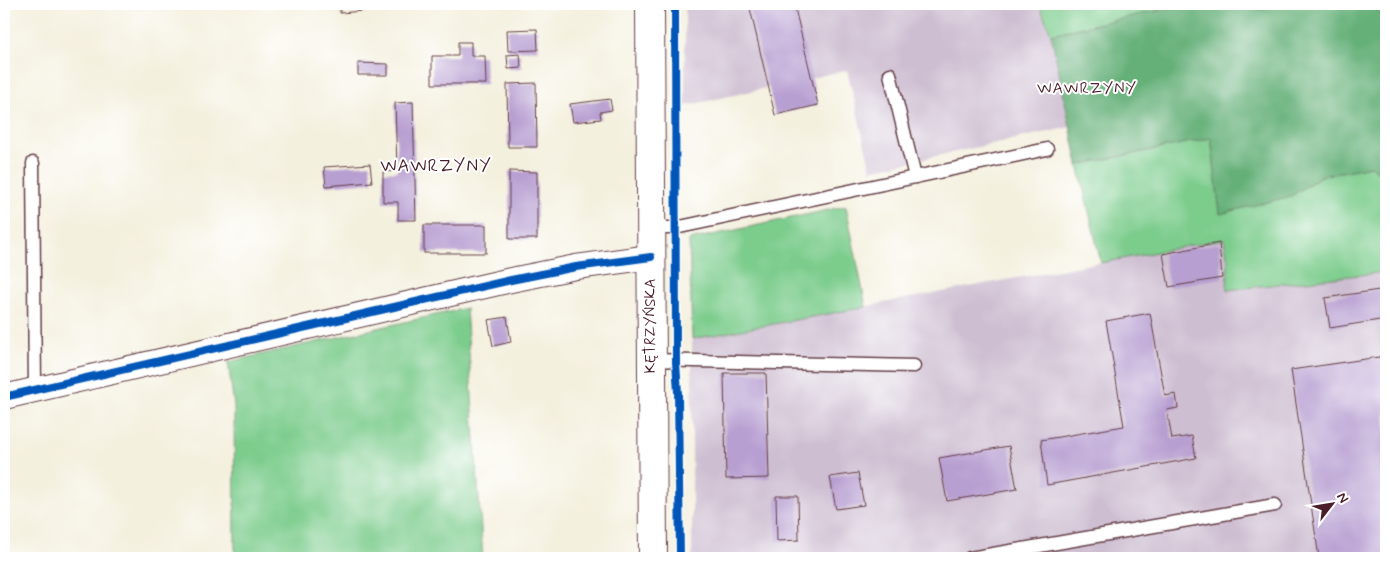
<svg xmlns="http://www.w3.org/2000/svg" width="1390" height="562" font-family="Mynerve,sans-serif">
  <rect width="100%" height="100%" fill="#fff"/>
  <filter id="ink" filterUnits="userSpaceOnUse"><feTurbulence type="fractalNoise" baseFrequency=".02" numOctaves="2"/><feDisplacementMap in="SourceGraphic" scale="10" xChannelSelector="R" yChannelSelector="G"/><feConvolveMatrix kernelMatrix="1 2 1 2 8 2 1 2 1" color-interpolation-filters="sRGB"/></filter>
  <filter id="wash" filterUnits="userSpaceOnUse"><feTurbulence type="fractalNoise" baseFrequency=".0096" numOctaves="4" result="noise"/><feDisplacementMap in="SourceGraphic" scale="20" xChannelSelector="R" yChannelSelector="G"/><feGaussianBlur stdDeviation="1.12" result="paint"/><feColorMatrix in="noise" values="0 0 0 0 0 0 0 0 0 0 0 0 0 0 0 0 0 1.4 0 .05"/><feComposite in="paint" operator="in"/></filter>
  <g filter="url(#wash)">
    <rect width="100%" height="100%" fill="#f4f0de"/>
    <!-- industrial -->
    <g fill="#cebed1">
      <path d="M685 4H1039L1051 34 1071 127 871 170 847 70 685 106Z"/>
      <path d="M1224 239 1228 261 1227 290 1386 272V558H692V339Z"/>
    </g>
    <!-- green -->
    <g fill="#7ccc8c" stroke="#63765c">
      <path d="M1039 4H1188L1051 34Z"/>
      <path d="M1211 138 1220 213 1291 196 1321 176 1371 166 1386 178V272L1227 290 1228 261 1224 239 1101 263 1078 165Z"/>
      <path d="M846 206 866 307 692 339 689 240Z"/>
      <path d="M466 308 483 558H235L234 406 228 362Z"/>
    </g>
    <!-- forest -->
    <path fill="#65b078" stroke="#586852" d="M1188 4H1386V178L1371 166 1321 176 1291 196 1220 214 1211 138 1078 165 1051 34Z"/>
    <g id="blocks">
      <!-- building -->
      <g fill="#b79fd1">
        <path d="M340 4H363V11L340 13Z"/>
        <path d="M749 4H794L818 105 775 115Z"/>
        <path d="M537 29 538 50 508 51 507 30Z"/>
        <path d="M458 42H471V56H485L486 84H432V56H458Z"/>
        <path d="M520 54 521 68 508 69 507 55Z"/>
        <path d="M358 63 388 64V75H358Z"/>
        <path d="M536 83 537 147H508L507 84Z"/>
        <path d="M610 99 612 110 600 112 601 119 573 122 570 104Z"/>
        <path d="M413 102 416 220H398V202H383V172L397 171 395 103Z"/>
        <path d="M370 164 372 182 326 186 324 167Z"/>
        <path d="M509 171 537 172V239H509Z"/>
        <rect x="424" y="225" width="62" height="28"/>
        <path d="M1219 243 1222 278 1169 287 1163 254Z"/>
        <path d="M1386 289V319L1330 328 1325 298Z"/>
        <path d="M1150 313 1165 396 1176 394 1178 408 1167 410 1172 439 1192 436 1196 458 1047 485 1041 440 1124 426 1106 321Z"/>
        <path d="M507 317 511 342 493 346 488 320Z"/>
        <path d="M1386 356V558H1319L1291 370Z"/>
        <path d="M724 373H766L769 478 726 479Z"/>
        <path d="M1009 446 1017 489 947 501 939 458Z"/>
        <path d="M858 473 864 505 836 509 830 477Z"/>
        <path d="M776 496H798L799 540 777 541Z"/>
      </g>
    </g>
  </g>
  <g filter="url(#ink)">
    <use href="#blocks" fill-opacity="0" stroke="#643e46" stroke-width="1"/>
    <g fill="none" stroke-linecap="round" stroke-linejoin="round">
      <!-- service casing -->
      <g stroke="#643e46" stroke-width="15">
        <g id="service">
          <path d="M890 74 915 177"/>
          <path d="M33 163 35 390"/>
          <path d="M651 228H675L1047 149"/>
          <path d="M651 360 914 366"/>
          <path d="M970 558 1275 505"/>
        </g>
      </g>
      <!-- minor casing -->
      <g stroke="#643e46" stroke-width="26">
        <path id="minor" d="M4 397 511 280 576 267 651 257"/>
      </g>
      <!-- secondary casing -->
      <g stroke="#643e46" stroke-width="30">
        <path id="secondary" d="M650 4 653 558"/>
      </g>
      <!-- service -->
      <use href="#service" stroke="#fff" stroke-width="12"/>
      <!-- minor -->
      <use href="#minor" stroke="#fff" stroke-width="24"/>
      <!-- secondary -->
      <use href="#secondary" stroke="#fff" stroke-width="28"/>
      <!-- cycleway casing -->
      <g stroke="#fff" stroke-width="11">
        <g id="cycleway">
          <path d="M675 4 676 362 678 393 680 558"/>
          <path d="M4 397 511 280 576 267 651 257"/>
        </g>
      </g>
      <!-- cycleway -->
      <use href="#cycleway" stroke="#0057b8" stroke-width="8"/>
    </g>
  </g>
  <g text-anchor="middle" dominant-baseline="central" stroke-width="4" stroke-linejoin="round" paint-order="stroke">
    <!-- street labels -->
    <g font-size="15" fill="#4a1f2b" stroke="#fff">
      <text transform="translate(651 326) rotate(-90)">KĘTRZYŃSKA</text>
    </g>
    <!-- neighbourhood labels -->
    <g font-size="16" letter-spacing="1" fill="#4a1f2b" stroke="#fff">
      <text x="1087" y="88">WAWRZYNY</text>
    </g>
    <!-- quarter labels -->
    <g font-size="18" letter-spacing="1" fill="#4a1f2b" stroke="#fff">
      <text x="436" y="166">WAWRZYNY</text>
    </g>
  </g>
  <!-- margin -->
  <rect width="1390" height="562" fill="none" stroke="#fff" stroke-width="20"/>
  <!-- north arrow -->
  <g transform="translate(1332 504) rotate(59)" stroke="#ffffff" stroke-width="4" paint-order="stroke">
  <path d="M0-4L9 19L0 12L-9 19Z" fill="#4a1f2b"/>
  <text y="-8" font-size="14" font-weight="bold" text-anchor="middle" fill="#4a1f2b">N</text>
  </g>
</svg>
